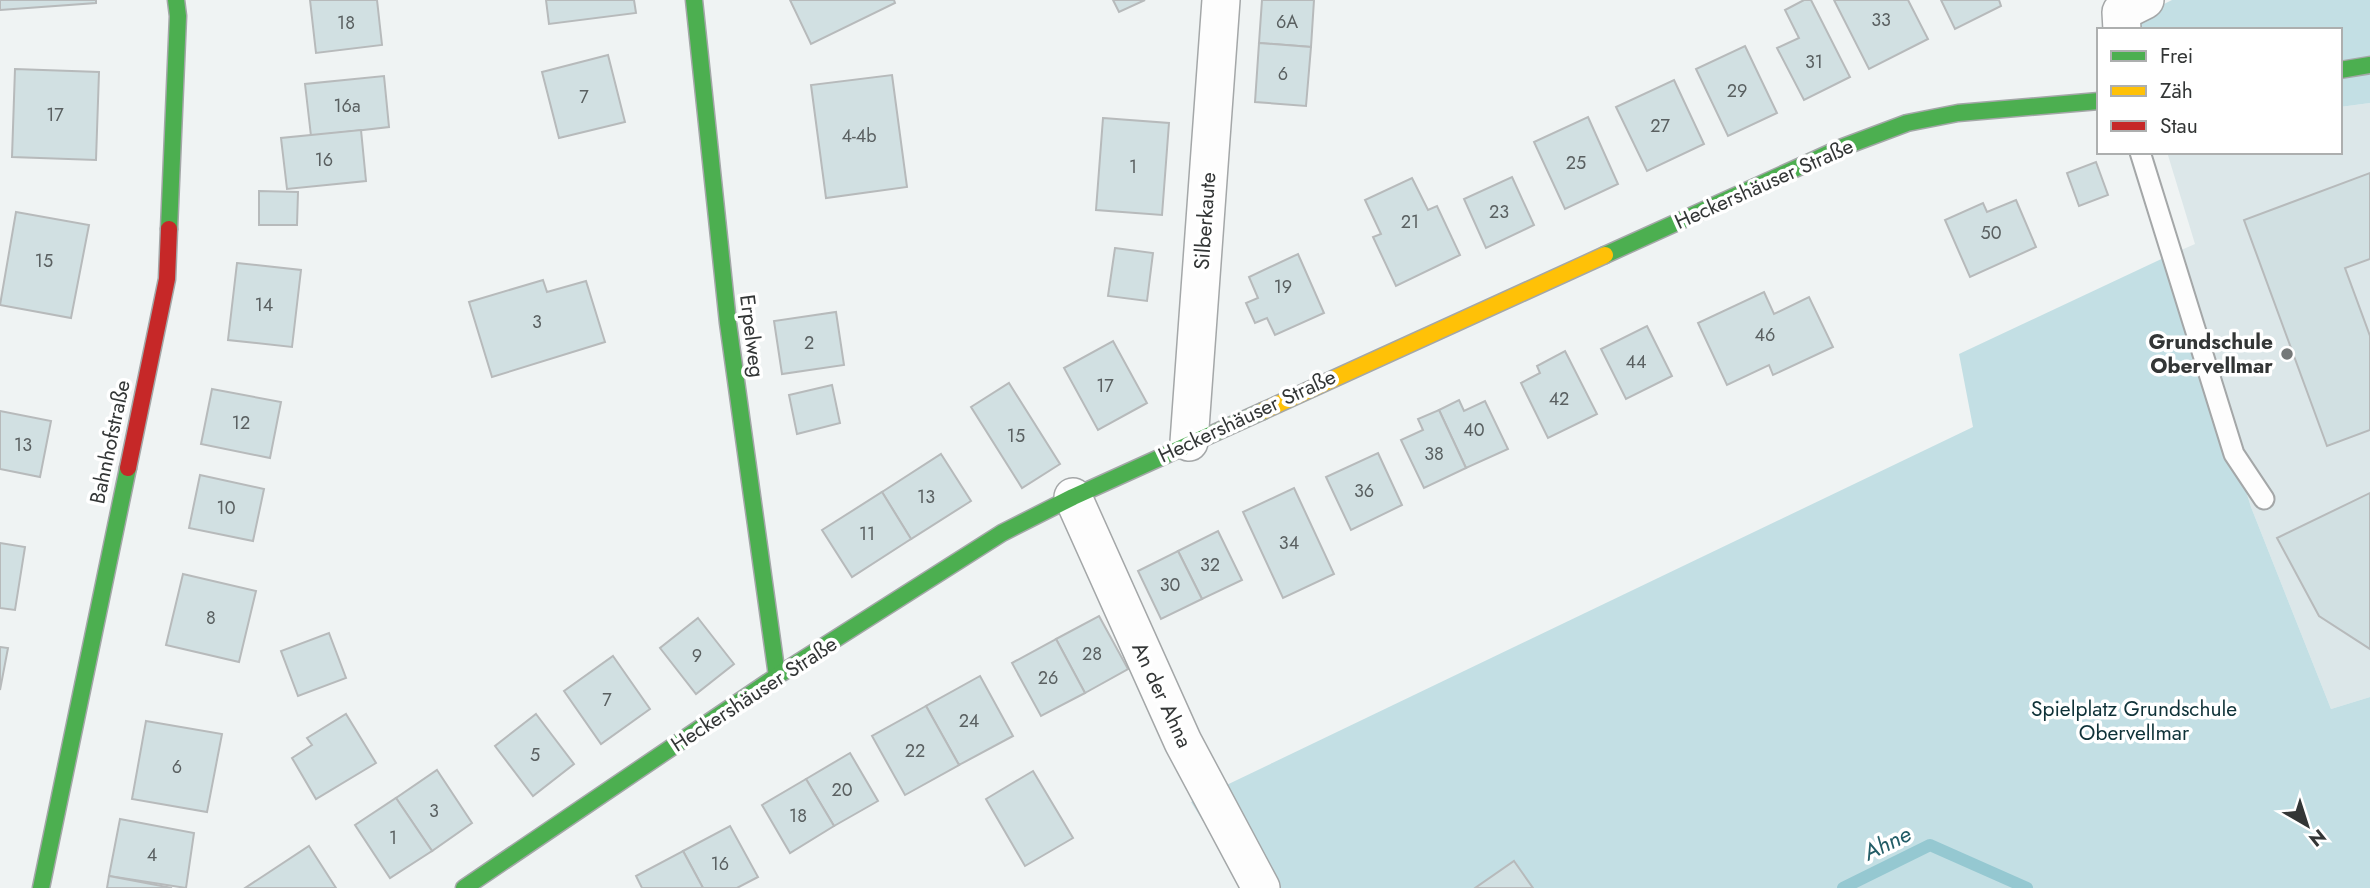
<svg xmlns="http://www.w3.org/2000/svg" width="2370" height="888" font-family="Jost,sans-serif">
  <rect width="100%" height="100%" fill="#eff3f3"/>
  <!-- built -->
  <path fill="#dce7e9" d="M2370 103V697L2331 709 2251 507 2172 254 2195 244 2167 152H2340V107Z"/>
  <!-- green -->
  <g fill="#c3dfe4">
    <path d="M2172 0H2370V103L2340 107V30H2138L2136 18Z"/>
    <path d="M2172 254 2251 507 2331 709 2370 697V888H1245L1191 802 1973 427 1959 354Z"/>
  </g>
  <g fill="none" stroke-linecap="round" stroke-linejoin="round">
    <!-- stream -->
    <path stroke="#95c8d1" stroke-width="12" d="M1843 888 1930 845 2027 888"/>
  </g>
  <!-- building -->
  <g fill="#d1e0e2" stroke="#b7babb" stroke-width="2">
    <path d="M0 0H96V3L0 10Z"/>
    <path d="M310 0H377L382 45 316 53Z"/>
    <path d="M546 0H634L636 13 549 24Z"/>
    <path d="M790 0H894L895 3 811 44Z"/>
    <path d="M1113 0H1145L1119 12Z"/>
    <path d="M1262 0H1314L1311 47 1259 43Z"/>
    <path d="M1804 0H1811L1850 77 1804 100 1777 48 1799 38 1785 10Z"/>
    <path d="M1834 0H1908L1928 39 1869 69Z"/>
    <path d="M1941 0H1999L2001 6 1955 29Z"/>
    <path d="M1259 43 1311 47 1306 106 1255 102Z"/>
    <path d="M1745 46 1777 113 1728 136 1696 69Z"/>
    <path d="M608 55 625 122 559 138 542 72Z"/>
    <path d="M15 69 99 72 96 160 12 157Z"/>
    <path d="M892 75 907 187 826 198 811 85Z"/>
    <path d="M384 76 389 127 311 136 305 84Z"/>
    <path d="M1674 80 1704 144 1647 171 1616 107Z"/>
    <path d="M1588 117 1618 184 1565 209 1534 142Z"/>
    <path d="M1103 118 1169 123 1162 215 1096 210Z"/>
    <path d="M361 130 366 181 287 189 281 138Z"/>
    <path d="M2096 162 2108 195 2079 206 2067 173Z"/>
    <path d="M2370 173V259L2345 268 2370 336V430L2327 446 2244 220Z"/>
    <path d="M1512 177 1534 225 1486 248 1464 199Z"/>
    <path d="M1412 178 1428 210 1437 206 1460 255 1396 286 1373 237 1381 234 1365 200Z"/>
    <path d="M259 191 298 192 297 225H259Z"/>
    <path d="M2016 200 2036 247 1970 277 1945 220 1983 203 1987 212Z"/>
    <path d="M16 212 89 225 71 318 0 305Z"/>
    <path d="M1115 248 1153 253 1147 301 1108 296Z"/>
    <path d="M1298 254 1324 313 1275 335 1267 318 1255 323 1246 303 1258 298 1249 277Z"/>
    <path d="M237 263 301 270 292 347 228 340Z"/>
    <path d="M543 280 547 292 586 281 605 342 492 377 469 302Z"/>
    <path d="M1764 292 1774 314 1809 297 1833 347 1773 375 1769 365 1727 385 1698 323Z"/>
    <path d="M836 312 844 365 782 374 774 321Z"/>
    <path d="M1647 326 1672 376 1626 399 1601 349Z"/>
    <path d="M1113 341 1147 403 1098 430 1064 368Z"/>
    <path d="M1565 351 1597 414 1548 438 1521 383 1540 373 1537 366Z"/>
    <path d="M1009 383 1060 464 1022 488 971 407Z"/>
    <path d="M832 385 840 423 797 434 789 395Z"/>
    <path d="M212 389 281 402 270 458 201 444Z"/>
    <path d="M1459 400 1464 411 1485 401 1508 449 1466 468 1439 410Z"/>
    <path d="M1439 410 1466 468 1424 488 1401 440 1423 430 1418 419Z"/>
    <path d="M0 411 51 421 40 477 0 469Z"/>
    <path d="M1378 453 1402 505 1351 530 1326 477Z"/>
    <path d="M941 454 971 501 911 539 882 492Z"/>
    <path d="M200 475 264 489 253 541 189 528Z"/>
    <path d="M1294 488 1334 574 1283 598 1243 512Z"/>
    <path d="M882 492 911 539 852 577 822 530Z"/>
    <path d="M2370 493V649L2319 616 2277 538Z"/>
    <path d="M1218 531 1242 580 1202 599 1178 551Z"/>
    <path d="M0 543 25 547 15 610 0 608Z"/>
    <path d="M1178 551 1202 599 1161 619 1138 571Z"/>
    <path d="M183 574 256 591 239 662 166 645Z"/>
    <path d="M1099 616 1128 669 1085 693 1056 639Z"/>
    <path d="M698 618 734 664 696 694 660 648Z"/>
    <path d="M329 633 346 678 298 696 281 651Z"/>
    <path d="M1056 639 1085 693 1041 716 1012 663Z"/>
    <path d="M0 647 8 648 0 690Z"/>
    <path d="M613 656 650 709 601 744 564 691Z"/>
    <path d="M980 676 1013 736 959 765 926 706Z"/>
    <path d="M926 706 959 765 905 795 872 736Z"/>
    <path d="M346 714 376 763 316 799 292 758 312 745 307 738Z"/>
    <path d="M536 714 574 764 533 796 495 746Z"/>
    <path d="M146 721 222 734 207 812 132 799Z"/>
    <path d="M850 753 878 801 834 826 806 779Z"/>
    <path d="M437 770 472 823 432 851 396 798Z"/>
    <path d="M1033 771 1073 838 1025 866 986 799Z"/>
    <path d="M806 779 834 826 790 853 762 805Z"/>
    <path d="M396 798 432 851 390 878 355 825Z"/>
    <path d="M120 819 194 833 186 888 109 876Z"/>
    <path d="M730 826 758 877 737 888H703L683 851Z"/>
    <path d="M309 846 336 888H245Z"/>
    <path d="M683 851 703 888H642L636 876Z"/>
    <path d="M1514 861 1533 888H1475Z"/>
    <path d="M109 876 172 888H107Z"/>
  </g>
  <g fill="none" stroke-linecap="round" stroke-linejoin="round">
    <!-- lane casing -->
    <g stroke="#a4a7a8" stroke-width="23">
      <path id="lane" d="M2140 152 2234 454 2264 499"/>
    </g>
    <!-- street casing -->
    <g stroke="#a4a7a8" stroke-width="40">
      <g id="street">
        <path d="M2122 30 2121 12 2145 0"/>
        <path d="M1189 442 1221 0"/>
        <path d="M1073 497 1183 742 1261 888"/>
      </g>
    </g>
    <!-- fast casing -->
    <g stroke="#a4a7a8" stroke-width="19">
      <g id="fast">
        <path d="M694 0 728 323 777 676"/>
        <path d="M2340 70 2370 65"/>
        <path d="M169 229 178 16 176 0"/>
        <path d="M1605 255 1843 147 1907 123 1958 113 2099 101"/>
        <path d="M41 888 128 468"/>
        <path d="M464 888 777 676 1002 533 1073 497 1263 411"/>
      </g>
    </g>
    <!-- slow casing -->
    <g stroke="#a4a7a8" stroke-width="19">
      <path id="slow" d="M1263 411 1605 255"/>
    </g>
    <!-- jam casing -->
    <g stroke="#a4a7a8" stroke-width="19">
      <path id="jam" d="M128 468 167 279 169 229"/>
    </g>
    <!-- lane -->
    <use href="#lane" stroke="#fdfdfd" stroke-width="19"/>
    <!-- street -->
    <use href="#street" stroke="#fdfdfd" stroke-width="37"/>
    <!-- fast -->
    <use href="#fast" stroke="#4caf50" stroke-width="16"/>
    <!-- slow -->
    <use href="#slow" stroke="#ffc107" stroke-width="16"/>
    <!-- jam -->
    <use href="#jam" stroke="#c62828" stroke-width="16"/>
  </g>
  <!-- markers -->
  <circle fill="#757878" stroke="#fff" stroke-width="2.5" cx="2287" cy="354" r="7"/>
  <g text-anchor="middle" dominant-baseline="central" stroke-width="7" stroke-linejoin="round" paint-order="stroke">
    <!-- number labels -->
    <g font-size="18" fill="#5a6061">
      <text x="1881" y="20">33</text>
      <text x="1287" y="22">6A</text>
      <text x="346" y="23">18</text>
      <text x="1814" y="62">31</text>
      <text x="1283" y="74">6</text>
      <text x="1737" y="91">29</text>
      <text x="584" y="97">7</text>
      <text x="347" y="106">16a</text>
      <text x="55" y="115">17</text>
      <text x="1660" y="126">27</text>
      <text x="859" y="136">4-4b</text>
      <text x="324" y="160">16</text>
      <text x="1576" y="163">25</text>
      <text x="1133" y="167">1</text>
      <text x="1499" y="212">23</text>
      <text x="1410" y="222">21</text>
      <text x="1991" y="233">50</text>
      <text x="44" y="261">15</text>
      <text x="1283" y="287">19</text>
      <text x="264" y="305">14</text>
      <text x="537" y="322">3</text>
      <text x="1765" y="335">46</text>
      <text x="809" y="343">2</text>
      <text x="1636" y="362">44</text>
      <text x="1105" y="386">17</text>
      <text x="1559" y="399">42</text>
      <text x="241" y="423">12</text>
      <text x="1474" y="430">40</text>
      <text x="1016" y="436">15</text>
      <text x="23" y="445">13</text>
      <text x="1434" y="454">38</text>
      <text x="1364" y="491">36</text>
      <text x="926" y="497">13</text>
      <text x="226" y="508">10</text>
      <text x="867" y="534">11</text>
      <text x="1289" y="543">34</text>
      <text x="1210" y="565">32</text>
      <text x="1170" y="585">30</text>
      <text x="211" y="618">8</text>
      <text x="1092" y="654">28</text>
      <text x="697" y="656">9</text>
      <text x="1048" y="678">26</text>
      <text x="607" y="700">7</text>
      <text x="969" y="721">24</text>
      <text x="915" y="751">22</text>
      <text x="535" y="755">5</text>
      <text x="177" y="767">6</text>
      <text x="842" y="790">20</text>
      <text x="434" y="811">3</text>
      <text x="798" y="816">18</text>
      <text x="393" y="838">1</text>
      <text x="152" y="855">4</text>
      <text x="720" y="864">16</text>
    </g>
    <!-- street labels -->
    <g font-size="21" fill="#333636" stroke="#fff">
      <text transform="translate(1764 184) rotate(-24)">Heckershäuser Straße</text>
      <text transform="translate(1205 221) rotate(-86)">Silberkaute</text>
      <text transform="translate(752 336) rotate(83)">Erpelweg</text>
      <text transform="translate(1247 416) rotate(-25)">Heckershäuser Straße</text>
      <text transform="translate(110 442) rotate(-78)">Bahnhofstraße</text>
      <text transform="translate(754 694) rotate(-33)">Heckershäuser Straße</text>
      <text transform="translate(1162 695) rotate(65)">An der Ahna</text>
    </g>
    <!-- poi labels -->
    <g font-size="21" font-weight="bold" fill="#333636" stroke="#fff" text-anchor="end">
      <text x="2273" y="342">Grundschule<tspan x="2273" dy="24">Obervellmar</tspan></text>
    </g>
    <!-- park labels -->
    <g font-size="21" fill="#0f3238" stroke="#fff">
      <text x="2134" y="709">Spielplatz Grundschule<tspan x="2134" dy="24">Obervellmar</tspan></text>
    </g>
    <!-- water labels -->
    <g font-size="23" font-style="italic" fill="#225c66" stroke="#fff">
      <text transform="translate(1887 843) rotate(-26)">Ahne</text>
    </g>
  </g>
  <!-- legend -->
  <rect x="2097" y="28" width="245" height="126" fill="#ffffff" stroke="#adafaf" stroke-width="2"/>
  <rect x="2111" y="51" width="35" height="10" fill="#4caf50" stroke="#adafaf" stroke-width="2"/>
  <text x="2160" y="63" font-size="21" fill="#333636">Frei</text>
  <rect x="2111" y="86" width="35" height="10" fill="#ffc107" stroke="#adafaf" stroke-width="2"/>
  <text x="2160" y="98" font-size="21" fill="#333636">Zäh</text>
  <rect x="2111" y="121" width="35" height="10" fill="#c62828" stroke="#adafaf" stroke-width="2"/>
  <text x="2160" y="133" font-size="21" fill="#333636">Stau</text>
  <!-- north arrow -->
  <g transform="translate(2307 825) rotate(141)" stroke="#ffffff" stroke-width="5" paint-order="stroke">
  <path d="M0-5L12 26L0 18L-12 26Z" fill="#333636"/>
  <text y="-10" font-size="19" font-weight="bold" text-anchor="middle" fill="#333636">N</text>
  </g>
</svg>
